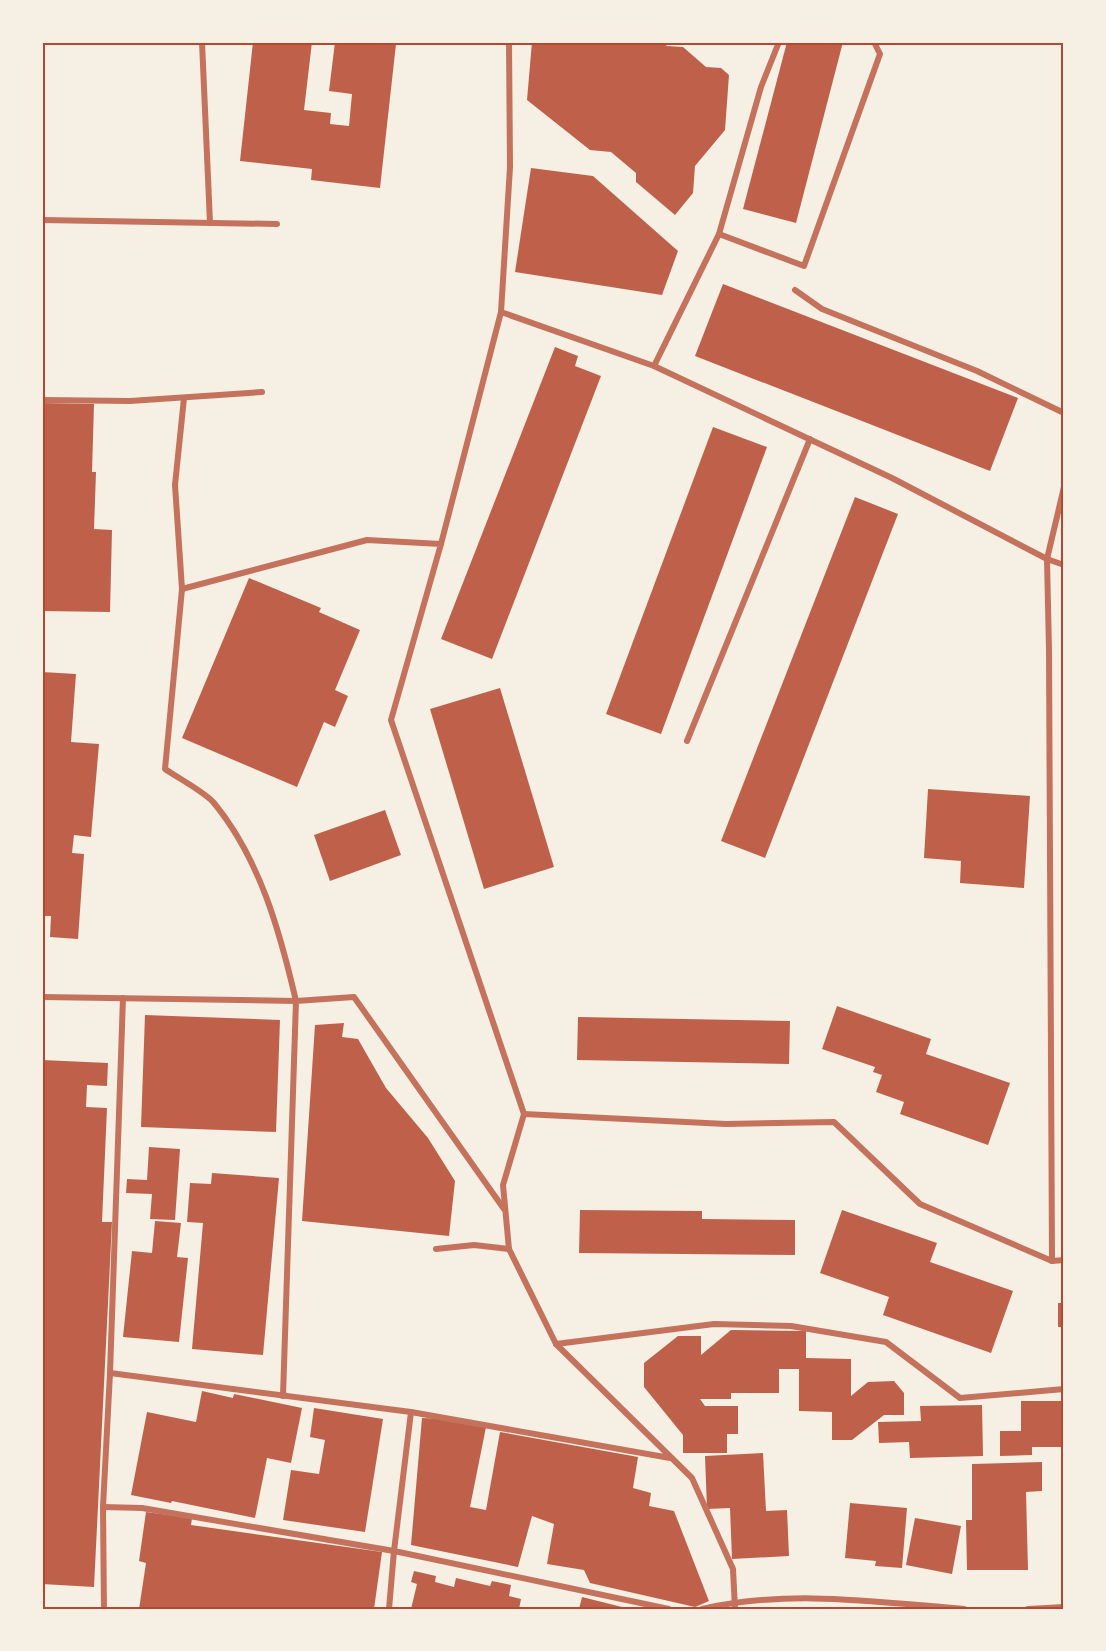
<svg xmlns="http://www.w3.org/2000/svg" width="1106" height="1651" font-family="'Fira Sans',sans-serif">
  <rect width="100%" height="100%" fill="#f6efe4"/>
  <!-- building -->
  <g fill="#bf614a">
    <path d="M253 42H312L304 110 331 113 330 124 349 126 352 94 329 91 335 42 396 44 380 188 311 180 312 169 240 161Z"/>
    <path d="M532 42H662L667 46 683 47 706 67 721 68 729 75 725 130 695 166 693 193 675 215 636 182V173L611 152 590 150 527 100Z"/>
    <path d="M787 42H843L796 223 743 209Z"/>
    <path d="M531 168 593 176 678 251 662 295 515 272Z"/>
    <path d="M723 284 1018 398 990 471 695 356Z"/>
    <path d="M555 347 578 356 575 366 601 376 492 659 441 639Z"/>
    <path d="M42 403 94 404 92 472H96L94 529 112 530 110 612 42 611Z"/>
    <path d="M713 427 767 447 661 734 606 714Z"/>
    <path d="M855 497 898 514 765 858 721 841Z"/>
    <path d="M249 578 321 608 319 612 360 630 335 690 348 696 335 727 324 722 297 787 182 738Z"/>
    <path d="M42 672 76 674 71 742 99 744 91 837 74 835 72 853 84 854 78 939 50 937 51 916H42Z"/>
    <path d="M500 688 554 867 484 889 430 709Z"/>
    <path d="M928 789 1030 796 1024 888 960 883 961 861 924 858Z"/>
    <path d="M385 810 401 855 330 881 314 835Z"/>
    <path d="M837 1006 931 1039 926 1054 1010 1083 988 1145 900 1114 904 1102 876 1092 882 1075 873 1072 875 1067 822 1049Z"/>
    <path d="M145 1015 280 1020 276 1132 141 1127Z"/>
    <path d="M578 1017 790 1021 789 1064 577 1060Z"/>
    <path d="M344 1023 342 1037 358 1039 386 1088 428 1138 455 1181 449 1236 302 1221 315 1025Z"/>
    <path d="M42 1060 108 1063 107 1086 87 1085 86 1107 107 1108 102 1222H112L94 1587 42 1584Z"/>
    <path d="M149 1147 180 1149 175 1220 150 1219 152 1194 126 1193 127 1179 147 1180Z"/>
    <path d="M212 1173 279 1178 263 1355 192 1349 203 1223 187 1222 190 1183 211 1184Z"/>
    <path d="M580 1210 702 1211V1219L795 1220V1255L579 1253Z"/>
    <path d="M842 1210 937 1243 930 1262 1013 1291 991 1353 883 1315 889 1297 820 1273Z"/>
    <path d="M155 1221 181 1223 177 1257 188 1258 179 1342 123 1337 132 1251 152 1253Z"/>
    <rect x="1058" y="1303" width="6" height="24"/>
    <path d="M731 1330 806 1331V1358L851 1359V1396L868 1382 894 1381 904 1393V1415H884L852 1440H832V1412L799 1411V1369H779V1393H731V1399H700L705 1406H738V1434H727V1453H683V1435L644 1387V1363L678 1336H701V1355Z"/>
    <path d="M202 1391 233 1398 234 1394 302 1408 291 1463 267 1458 255 1518 172 1501 171 1503 131 1495 147 1412 196 1422Z"/>
    <path d="M1021 1401H1064V1447H1032V1455L1000 1456V1431H1021Z"/>
    <path d="M982 1405 983 1456 910 1458 909 1442 879 1443 878 1422 921 1421 920 1406Z"/>
    <path d="M314 1408 383 1419 365 1532 283 1520 291 1470 319 1474 325 1440 310 1437Z"/>
    <path d="M422 1418 444 1419 486 1427 470 1507 486 1510 500 1432 638 1457 633 1488 651 1493 649 1506 674 1511 709 1601 695 1607 590 1583 584 1570 547 1564 554 1524 532 1516 518 1567 411 1545Z"/>
    <path d="M763 1453 766 1511 787 1510 789 1556 732 1559 730 1508 707 1509 705 1456Z"/>
    <path d="M1042 1462V1491L1026 1492 1028 1570H967L966 1520H972V1464Z"/>
    <path d="M850 1503 907 1508 902 1568 875 1566 876 1561 845 1558Z"/>
    <path d="M146 1512 192 1518 191 1525 382 1552 374 1609H139L146 1563 139 1561Z"/>
    <path d="M915 1518 961 1526 952 1574 906 1565Z"/>
    <path d="M414 1571 436 1576 435 1582 454 1587 456 1578 490 1586 492 1581 511 1585 509 1596 521 1599 519 1609H411L417 1584 411 1582Z"/>
    <path d="M582 1597 626 1608V1609H579Z"/>
  </g>
  <g fill="none" stroke-linecap="round" stroke-linejoin="round">
    <!-- minor -->
    <g stroke="#c5725c" stroke-width="6">
      <path d="M202 42 210 223"/>
      <path d="M509 42 510 167 501 312 654 366 892 478 1047 559 1064 565"/>
      <path d="M42 220 277 224"/>
      <path d="M719 234 804 266 880 54 874 42"/>
      <path d="M795 290 822 309 977 371 1064 413"/>
      <path d="M654 366 719 234 761 87 779 42"/>
      <path d="M42 400 130 401 262 392"/>
      <path d="M441 544 501 312"/>
      <path d="M182 589 175 485 184 398"/>
      <path d="M687 741 810 439"/>
      <path d="M42 997 296 1001C280 932 260 859 214 803 205 792 178 778 165 769L182 589 367 540 441 544 391 720 524 1114 503 1185 509 1249 556 1344 692 1478 733 1569 735 1609"/>
      <path d="M524 1114 726 1124 834 1122 920 1204 1052 1261 1064 1260"/>
      <path d="M436 1249 474 1245 509 1249"/>
      <path d="M1052 1261 1049 650 1047 559 1064 487"/>
      <path d="M556 1344 714 1324 791 1326 886 1342 960 1398 1064 1389"/>
      <path d="M110 1373 411 1412 670 1458"/>
      <path d="M283 1396 296 1001 354 997 504 1209"/>
      <path d="M103 1507 142 1508 394 1551 669 1609"/>
      <path d="M104 1609 103 1507 110 1373 123 998"/>
      <path d="M389 1609 394 1551 411 1412"/>
      <path d="M702 1609C788 1589 877 1602 964 1609"/>
      <path d="M1028 1609 1064 1607"/>
    </g>
  </g>
  <!-- border -->
  <rect width="1106" height="1651" fill="none" stroke="#f6efe4" stroke-width="87"/>
  <rect x="44" y="44" width="1018" height="1564" fill="none" stroke="#b5482f" stroke-width="2"/>
</svg>
